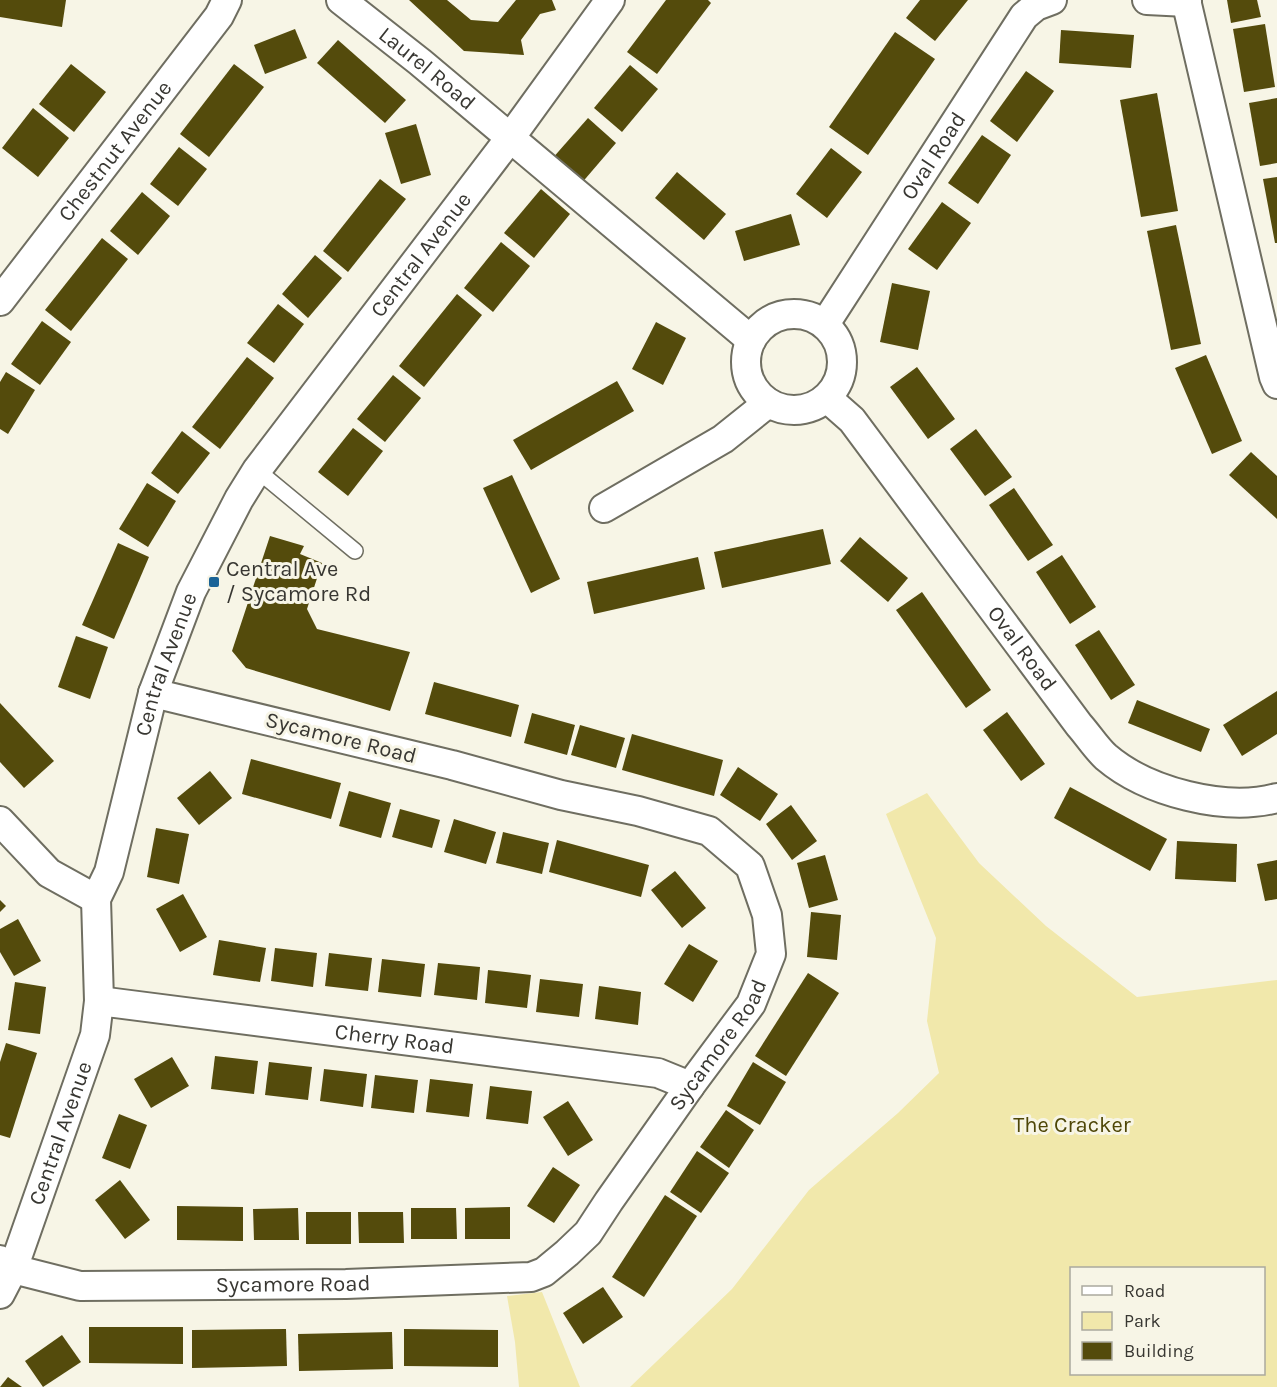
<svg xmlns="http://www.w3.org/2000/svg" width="1277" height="1387" font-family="Karla,sans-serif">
  <rect width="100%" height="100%" fill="#f7f5e6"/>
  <!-- green -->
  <g fill="#f1e8ab" fill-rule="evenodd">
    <path d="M927 793 979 863 1046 926 1137 997 1277 980V1387H630L732 1289 809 1190 898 1113 939 1073 927 1021 936 938 886 814ZM1072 1268H1264V1374H1072Z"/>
    <path d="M542 1292 580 1387H519L515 1342 507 1296Z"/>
  </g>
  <!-- building -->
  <g fill="#544b0c">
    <path d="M0 0H66L62 27 0 17Z"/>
    <path d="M409 0H447L471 20 498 22 516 0H552L556 10 540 14 521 40 524 55 464 51Z"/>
    <path d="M666 0H708L711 3 657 74 627 52Z"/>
    <path d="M920 0H968L935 41 906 18Z"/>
    <path d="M1227 0H1257L1261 17 1231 23Z"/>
    <path d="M1265 24 1275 87 1244 92 1233 29Z"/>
    <path d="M295 29 307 58 265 74 254 45Z"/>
    <path d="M1061 30 1134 35 1131 68 1059 63Z"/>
    <path d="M895 32 935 59 868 155 829 127Z"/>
    <path d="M338 40 406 100 385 123 317 63Z"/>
    <path d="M71 64 106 92 74 132 39 104Z"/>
    <path d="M234 64 264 87 209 157 180 134Z"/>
    <path d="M630 65 658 89 622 132 594 108Z"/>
    <path d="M1026 71 1054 91 1017 142 990 121Z"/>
    <path d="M1157 93 1178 211 1141 217 1120 100Z"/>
    <path d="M1277 98V163L1260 166 1249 103Z"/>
    <path d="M33 108 69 138 38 177 2 148Z"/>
    <path d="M588 118 616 143 580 185 551 160Z"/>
    <path d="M416 124 431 175 401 184 385 133Z"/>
    <path d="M982 135 1011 155 978 204 948 183Z"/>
    <path d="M179 147 207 169 178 206 150 184Z"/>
    <path d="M831 148 862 172 827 218 796 194Z"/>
    <path d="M677 172 726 214 704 240 655 198Z"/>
    <path d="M1277 177V243H1275L1263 179Z"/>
    <path d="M380 179 406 199 348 272 323 251Z"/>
    <path d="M541 189 570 214 534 258 504 233Z"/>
    <path d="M142 192 170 216 138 255 110 231Z"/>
    <path d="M942 202 971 223 937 270 908 249Z"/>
    <path d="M791 214 800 245 744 261 735 231Z"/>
    <path d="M1176 225 1201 344 1171 350 1147 231Z"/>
    <path d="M102 238 128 259 71 331 45 310Z"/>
    <path d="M501 242 530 266 493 312 464 288Z"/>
    <path d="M315 255 342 278 308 318 282 294Z"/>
    <path d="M892 283 930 291 918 350 880 342Z"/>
    <path d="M457 294 482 315 424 387 399 366Z"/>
    <path d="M278 304 304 324 274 363 247 343Z"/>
    <path d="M42 321 71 342 40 385 11 364Z"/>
    <path d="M656 322 686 338 663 385 632 369Z"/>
    <path d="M1206 355 1242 441 1212 454 1175 368Z"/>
    <path d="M247 357 274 378 220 449 192 427Z"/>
    <path d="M917 367 955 419 928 439 890 387Z"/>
    <path d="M6 372 35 390 8 434 0 429V382Z"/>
    <path d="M393 375 421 398 385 442 357 419Z"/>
    <path d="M617 381 634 411 531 470 513 440Z"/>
    <path d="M353 428 383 451 348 496 318 472Z"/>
    <path d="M976 429 1012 477 985 496 950 449Z"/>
    <path d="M182 431 210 453 178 494 151 473Z"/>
    <path d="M1251 452 1277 476V519L1229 475Z"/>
    <path d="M512 475 560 579 531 593 483 488Z"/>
    <path d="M147 483 176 501 148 547 119 529Z"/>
    <path d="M1014 488 1053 545 1028 561 989 505Z"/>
    <path d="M823 529 831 564 722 588 714 552Z"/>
    <path d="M270 536 304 546 300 554 322 563 307 609 317 629 410 652 390 711 246 668 232 651Z"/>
    <path d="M860 537 908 578 888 602 840 561Z"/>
    <path d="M118 543 149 557 114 639 82 625Z"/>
    <path d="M1062 555 1096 607 1070 624 1036 572Z"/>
    <path d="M698 557 705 589 594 614 587 582Z"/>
    <path d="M922 592 991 690 966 708 896 610Z"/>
    <path d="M1099 630 1135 685 1111 700 1075 645Z"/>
    <path d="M76 636 108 647 90 699 58 687Z"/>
    <path d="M434 682 519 705 511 737 425 714Z"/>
    <path d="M1277 691V734L1242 756 1223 725Z"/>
    <path d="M1137 700 1210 729 1201 752 1128 723Z"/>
    <path d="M0 703 54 761 24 788 0 762Z"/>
    <path d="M1007 712 1045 764 1021 781 983 730Z"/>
    <path d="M532 713 575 725 567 755 524 743Z"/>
    <path d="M580 725 625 738 616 768 571 755Z"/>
    <path d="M632 734 723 760 714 796 622 770Z"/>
    <path d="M251 759 341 783 331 819 242 794Z"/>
    <path d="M738 767 778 794 760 821 720 795Z"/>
    <path d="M210 771 232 798 199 825 177 798Z"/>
    <path d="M1070 787 1167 839 1150 871 1054 818Z"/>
    <path d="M349 791 391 803 381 838 339 826Z"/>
    <path d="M791 805 817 841 792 860 766 824Z"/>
    <path d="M400 809 440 820 432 848 392 837Z"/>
    <path d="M454 819 496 832 486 864 444 852Z"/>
    <path d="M156 828 189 834 179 884 147 877Z"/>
    <path d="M503 832 549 843 542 874 496 863Z"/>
    <path d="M557 840 649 865 641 897 549 872Z"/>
    <path d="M1177 841 1237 844 1236 882 1175 879Z"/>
    <path d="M825 855 838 900 809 908 797 863Z"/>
    <path d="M1277 860V899L1265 901 1257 864Z"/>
    <path d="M675 871 706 908 682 928 651 890Z"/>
    <path d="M183 894 207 937 180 952 156 909Z"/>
    <path d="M0 900 6 906 0 912Z"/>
    <path d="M811 912 841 915 837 960 807 957Z"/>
    <path d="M18 919 41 961 14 976 0 952V929Z"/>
    <path d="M219 940 266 948 260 982 213 975Z"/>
    <path d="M689 944 718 961 693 1002 664 984Z"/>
    <path d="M275 948 317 953 313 987 271 981Z"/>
    <path d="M329 953 372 958 368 991 325 986Z"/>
    <path d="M382 959 425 964 421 997 378 992Z"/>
    <path d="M438 963 480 967 477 1000 434 995Z"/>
    <path d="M488 970 531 975 527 1008 485 1003Z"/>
    <path d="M808 973 839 993 786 1076 755 1056Z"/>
    <path d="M540 979 583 984 579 1017 536 1012Z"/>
    <path d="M15 982 46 987 40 1034 8 1030Z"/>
    <path d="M599 986 641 992 638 1025 595 1019Z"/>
    <path d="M6 1043 37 1053 10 1138 0 1135V1062Z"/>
    <path d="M215 1056 258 1061 254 1094 211 1089Z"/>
    <path d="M172 1057 189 1086 151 1108 134 1079Z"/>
    <path d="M269 1062 312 1067 308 1100 265 1095Z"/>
    <path d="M753 1062 786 1082 760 1125 727 1106Z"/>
    <path d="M324 1069 367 1074 363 1107 320 1101Z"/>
    <path d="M375 1075 418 1080 414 1113 371 1108Z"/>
    <path d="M430 1079 473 1084 469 1117 426 1112Z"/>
    <path d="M490 1086 532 1091 528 1124 486 1119Z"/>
    <path d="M568 1101 593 1140 568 1156 543 1117Z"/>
    <path d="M726 1110 754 1130 729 1168 700 1147Z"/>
    <path d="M119 1114 147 1125 130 1169 102 1158Z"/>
    <path d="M697 1151 729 1173 701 1213 670 1192Z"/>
    <path d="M553 1167 580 1185 554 1223 527 1206Z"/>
    <path d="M120 1180 150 1220 125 1239 95 1200Z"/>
    <path d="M665 1195 697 1216 644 1297 612 1277Z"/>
    <path d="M177 1206 243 1207V1241L177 1240Z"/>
    <path d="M510 1207V1239H465V1208Z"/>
    <path d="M298 1208 299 1240H254L253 1209Z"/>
    <path d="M411 1208H456L457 1239H411Z"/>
    <rect x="306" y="1212" width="45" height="32"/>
    <path d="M358 1212H403L404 1243H359Z"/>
    <path d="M603 1287 623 1317 583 1344 563 1313Z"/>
    <path d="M89 1327H183V1364L89 1363Z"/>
    <path d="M286 1329 287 1366 192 1368V1330Z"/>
    <path d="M404 1329 498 1330V1367L404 1366Z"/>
    <path d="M392 1332 393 1369 299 1371 298 1334Z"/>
    <path d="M62 1335 81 1362 43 1387 25 1361Z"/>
    <path d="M8 1377 22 1387H0Z"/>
  </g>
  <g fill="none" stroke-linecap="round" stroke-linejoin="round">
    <!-- lane casing -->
    <g stroke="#6f6e61" stroke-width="18">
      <path id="lane" d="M257 470 355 551"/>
    </g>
    <!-- street casing -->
    <g stroke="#6f6e61" stroke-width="32">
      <g id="street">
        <path id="s1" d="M341 0 420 62 751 340"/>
        <path d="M1147 0 1187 2"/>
        <path d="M1186 0 1274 377 1277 384"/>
        <path id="s2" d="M0 301 219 16 227 0"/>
        <circle cx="794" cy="362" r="48"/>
        <path id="s3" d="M825 324 1024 16 1036 6 1052 0"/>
        <path id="s4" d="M827 398 852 420 1079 725C1088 735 1096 748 1106 757 1147 792 1225 812 1277 798"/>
        <path d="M604 508 723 439 768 403"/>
        <path d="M0 821 49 873 96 899"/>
        <path id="s5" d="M99 1001 658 1073 690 1086"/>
        <path id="s6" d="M0 1260 13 1269 80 1286 346 1284 531 1277 544 1272 567 1253 588 1233 609 1201 690 1086 751 1004 771 954 767 915 750 866 709 831 638 811 561 795 452 765 153 693"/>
        <path id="s7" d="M0 1294 13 1269 95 1035 99 1001 96 899 109 872 153 693 191 592 239 499 257 470 510 138 610 0"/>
      </g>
    </g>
    <!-- lane -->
    <use href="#lane" stroke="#fff" stroke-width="15"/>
    <!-- street -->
    <use href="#street" stroke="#fff" stroke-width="28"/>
  </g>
  <!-- markers -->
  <rect fill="#1a6397" stroke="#f7f5e6" stroke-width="2" x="208" y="576" width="12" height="12" rx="3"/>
  <g text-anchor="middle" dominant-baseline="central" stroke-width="6" stroke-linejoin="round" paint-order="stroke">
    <!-- street labels -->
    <g font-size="22" fill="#383732" stroke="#f7f5e6">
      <text stroke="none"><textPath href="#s1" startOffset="110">Laurel Road</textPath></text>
      <text stroke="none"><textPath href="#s2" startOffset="189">Chestnut Avenue</textPath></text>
      <text stroke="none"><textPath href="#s3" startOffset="200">Oval Road</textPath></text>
      <text stroke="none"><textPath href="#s7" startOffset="1144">Central Avenue</textPath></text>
      <text stroke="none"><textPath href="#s4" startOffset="318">Oval Road</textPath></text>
      <text stroke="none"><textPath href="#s7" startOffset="658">Central Avenue</textPath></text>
      <text transform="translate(341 738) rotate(14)">Sycamore Road</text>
      <text stroke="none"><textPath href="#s5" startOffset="298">Cherry Road</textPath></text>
      <text stroke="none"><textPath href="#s6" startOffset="838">Sycamore Road</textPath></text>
      <text stroke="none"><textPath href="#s7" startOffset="172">Central Avenue</textPath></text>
      <text stroke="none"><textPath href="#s6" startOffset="298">Sycamore Road</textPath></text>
    </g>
    <!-- poi labels -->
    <g font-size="22" fill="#383732" stroke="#f7f5e6" text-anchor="start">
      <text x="226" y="569">Central Ave<tspan x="226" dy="25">/ Sycamore Rd</tspan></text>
    </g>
    <!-- park labels -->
    <g font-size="22" fill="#4e4607" stroke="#f7f5e6">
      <text x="1072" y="1125">The Cracker</text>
    </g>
  </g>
  <!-- legend -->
  <rect x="1070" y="1267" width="195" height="108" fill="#f7f5e6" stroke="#aba99e" stroke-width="1.5"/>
  <rect x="1082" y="1286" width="30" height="9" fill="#ffffff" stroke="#aba99e" stroke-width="1.5"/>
  <text x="1124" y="1297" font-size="18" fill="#383732">Road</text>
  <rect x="1082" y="1312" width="30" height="18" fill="#f1e8ab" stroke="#aba99e" stroke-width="1.5"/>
  <text x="1124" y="1327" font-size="18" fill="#383732">Park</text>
  <rect x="1082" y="1342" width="30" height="18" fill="#544b0c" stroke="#aba99e" stroke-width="1.5"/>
  <text x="1124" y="1357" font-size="18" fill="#383732">Building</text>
</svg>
